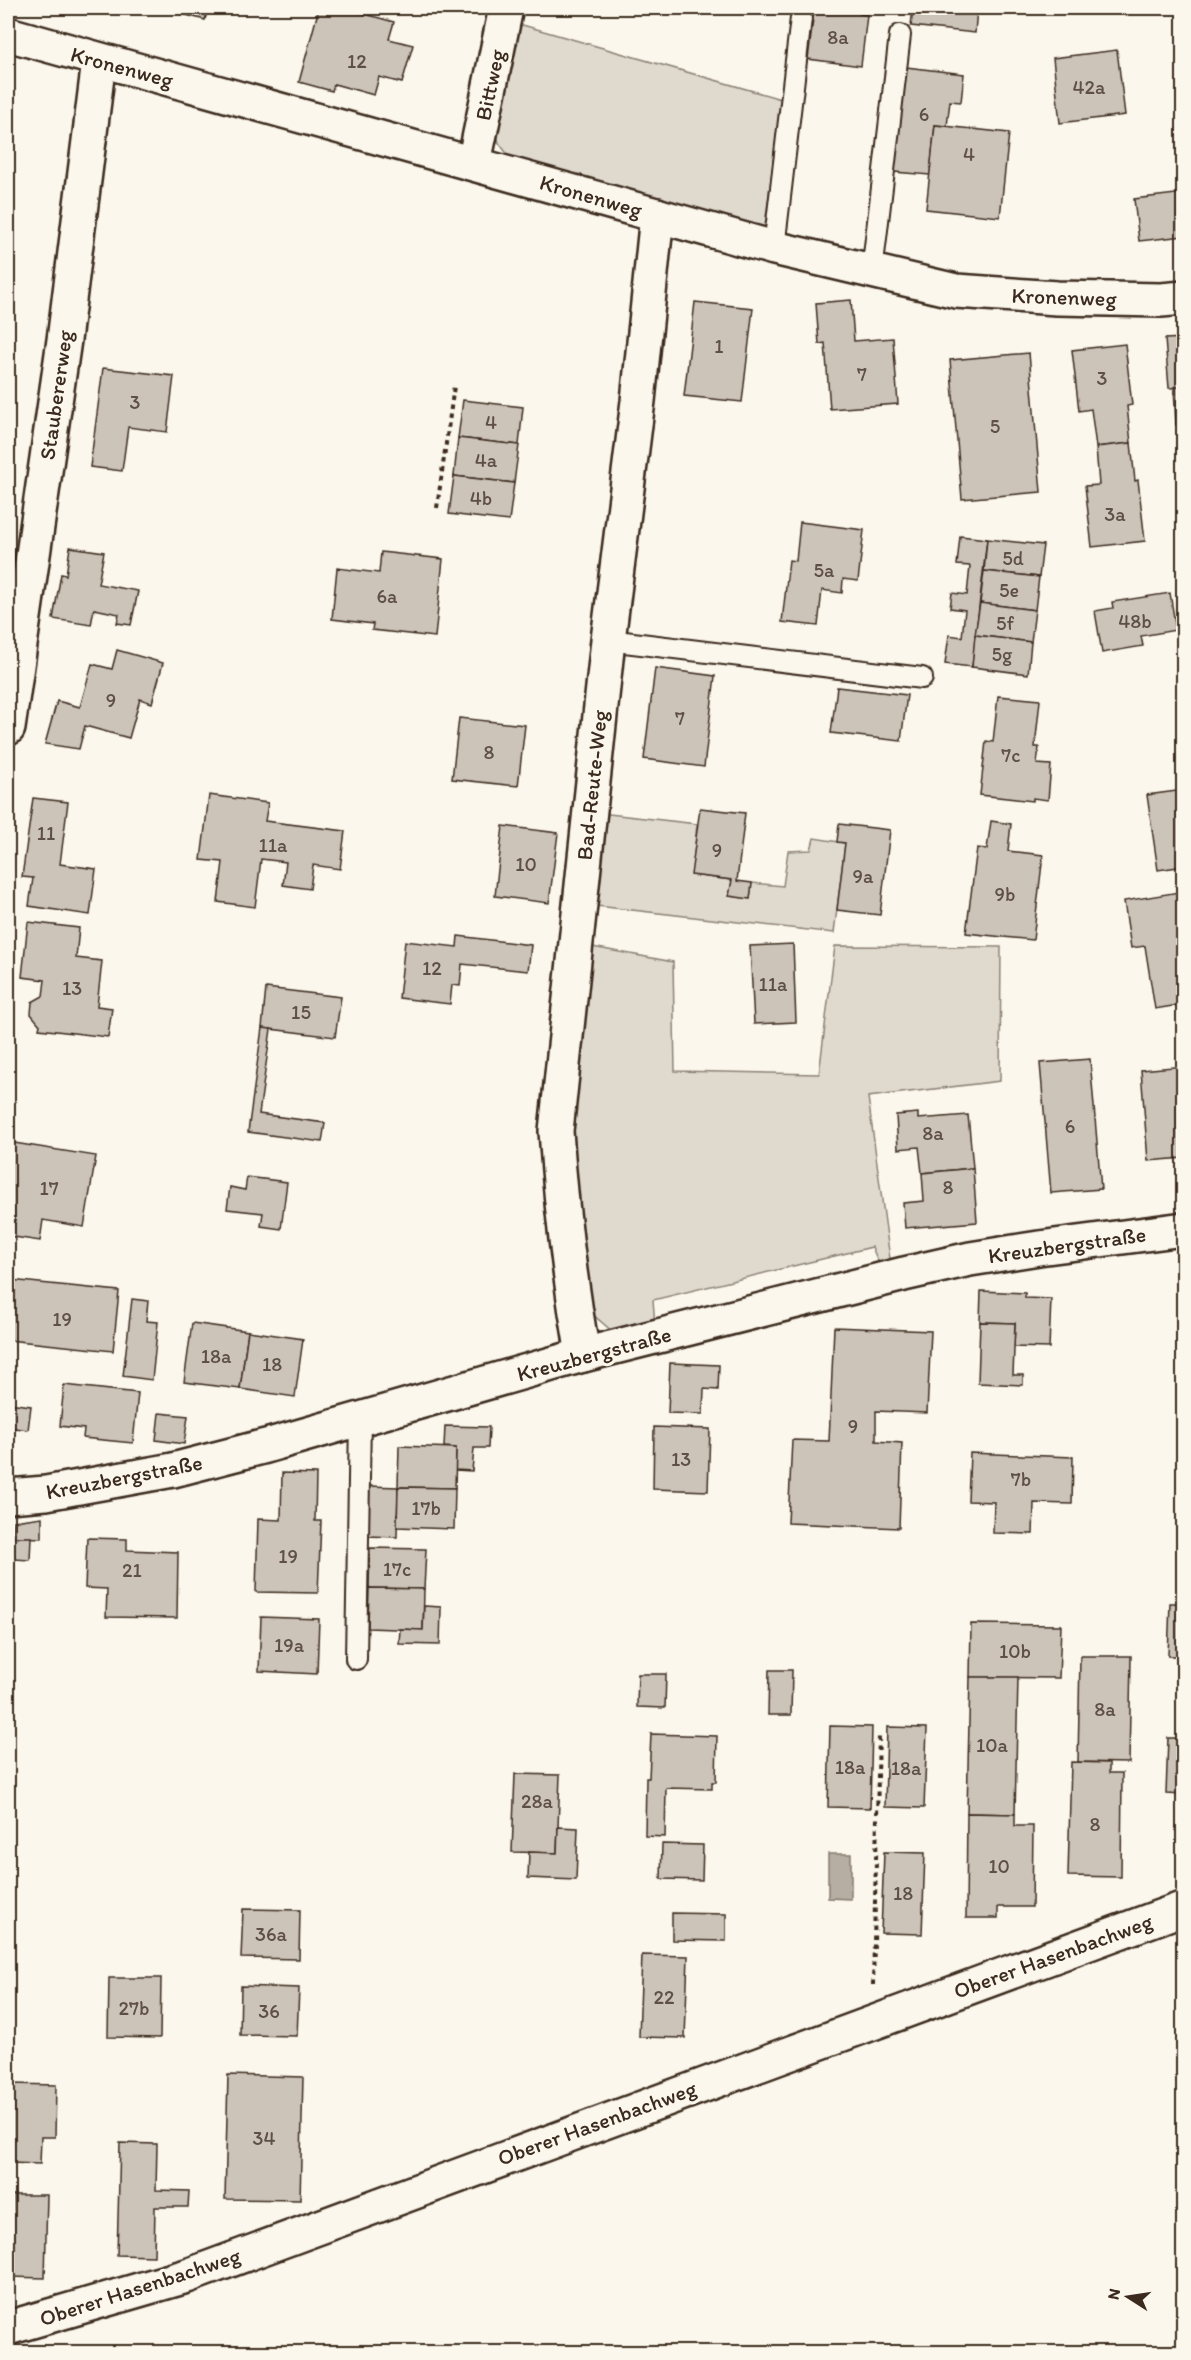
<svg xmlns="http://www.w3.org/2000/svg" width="1191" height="2360" font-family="Itim,sans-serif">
  <rect width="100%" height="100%" fill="#fbf7ec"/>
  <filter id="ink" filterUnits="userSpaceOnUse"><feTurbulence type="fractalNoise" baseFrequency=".0167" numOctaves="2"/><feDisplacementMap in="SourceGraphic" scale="12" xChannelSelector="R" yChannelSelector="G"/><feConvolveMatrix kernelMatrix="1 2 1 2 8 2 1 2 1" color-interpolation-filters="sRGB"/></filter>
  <g filter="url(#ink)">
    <!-- green -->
    <g fill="#dfd9ce" stroke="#8d8276" stroke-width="1.5">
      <path d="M512 22 781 99 765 226 760 230 511 159 499 143 494 122Z"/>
      <path d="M600 813 697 824 692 875 732 880 730 896 750 899 752 883 783 886 788 851 811 850 814 838 845 843 834 933 588 905Z"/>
      <path d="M587 946 673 962 675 1071 819 1074 835 946 1001 947 1000 1081 868 1097 890 1259 879 1264 872 1247 653 1300 655 1325 613 1332 591 1313 571 1134Z"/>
    </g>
    <!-- water -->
    <path fill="#b6aea2" stroke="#85796d" stroke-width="1.5" d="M828 1854H851V1899L828 1898Z"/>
    <!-- building -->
    <g fill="#ccc4b9" stroke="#3b2a1e" stroke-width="1.5">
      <path d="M160 8H208L205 20Z"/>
      <path d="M319 8H355L354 11 394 22 389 39 413 45 402 83 379 77 374 95 334 84 332 91 299 82Z"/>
      <path d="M721 8H762L761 13Z"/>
      <path d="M810 8H860V14L867 15 861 66 808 59 814 11H810Z"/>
      <path d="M913 8H977L975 33 911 26Z"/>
      <path d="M1117 50 1125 115 1060 123 1053 58Z"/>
      <path d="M906 67 964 74 961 102 950 101 947 126 935 125 930 175 894 172Z"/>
      <path d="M935 125 1009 133 1000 217 926 209Z"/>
      <path d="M1184 193V236L1139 241 1134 199Z"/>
      <path d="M851 300 854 341 893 338 898 404 830 409 825 343 819 344 816 303Z"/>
      <path d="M695 302 753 308 742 402 684 396Z"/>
      <path d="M1184 338V387L1169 388 1165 339Z"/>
      <path d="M1125 344 1132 405 1127 406 1131 443 1096 447 1091 409 1079 411 1072 350Z"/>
      <path d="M1029 353 1041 492 962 499 950 360Z"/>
      <path d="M103 368 174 376 167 432 128 427 122 471 90 467Z"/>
      <path d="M1174 387H1184V424L1176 425Z"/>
      <path d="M463 400 523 407 519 445 458 438Z"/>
      <path d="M458 438 519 445 514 483 454 476Z"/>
      <path d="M1131 443 1135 481 1138 480 1145 541 1092 547 1085 486 1099 485 1096 447Z"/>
      <path d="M454 476 514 483 509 521 449 514Z"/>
      <path d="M800 522 864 530 858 581 843 579 842 593 822 590 818 626 782 622 789 560 796 561Z"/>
      <path d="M960 536 987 539 972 667 945 664 949 635 962 637 965 610 950 608 952 593 967 595 970 566 957 565Z"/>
      <path d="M987 539 1043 545 1039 577 984 571Z"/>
      <path d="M70 547 104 552 98 584 138 591 131 625 117 623 119 614 94 609 91 625 53 619 61 574 66 575Z"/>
      <path d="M381 552 443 559 435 637 372 630 373 624 332 619 337 568 379 573Z"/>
      <path d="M984 571 1039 577 1035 610 980 603Z"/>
      <path d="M1170 593 1176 630 1141 636 1143 646 1102 653 1095 611 1113 608 1112 602Z"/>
      <path d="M980 603 1035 610 1031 642 975 635Z"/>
      <path d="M975 635 1031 642 1028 674 972 667Z"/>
      <path d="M117 650 163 663 152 703 140 699 129 738 85 726 79 749 45 744 57 701 80 707 92 664 112 669Z"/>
      <path d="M655 668 715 676 704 767 644 759Z"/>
      <path d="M837 687 907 695 901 741 831 733Z"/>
      <path d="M998 696 1040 700 1035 747H1039L1037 764 1051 765 1048 800 1033 798V801L980 795 986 741 993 742Z"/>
      <path d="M459 718 525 725 518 786 452 779Z"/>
      <path d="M1184 790V866L1158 870 1147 795Z"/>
      <path d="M209 795 268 803 265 821 345 831 340 869 313 865 310 889 283 885 286 862 261 859 255 907 218 902 223 862 201 860Z"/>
      <path d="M33 798 68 802 60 864 96 869 90 915 29 906 33 878 22 877Z"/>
      <path d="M700 808 745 813 737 881 752 883 750 899 729 896 732 880 691 875Z"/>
      <path d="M991 821 1011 824 1008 851 1043 855 1033 940 966 933 977 848 987 849Z"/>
      <path d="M839 824 890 830 880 915 837 910 845 843 837 842Z"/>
      <path d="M503 826 558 833 549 903 495 896Z"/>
      <path d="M1179 892 1184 922V1004L1155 1009 1145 946 1131 948 1124 901Z"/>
      <path d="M28 922 79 928 76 958 102 961 97 1006 112 1008 108 1037 39 1029 40 1025 31 1014 32 1002 43 996 45 980 22 977Z"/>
      <path d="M458 936 531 945 528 971 462 964 460 986 452 985 450 1004 399 998 405 941 457 947Z"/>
      <path d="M793 944 796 1022 754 1024 750 946Z"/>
      <path d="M266 988 341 997 335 1037 262 1028Z"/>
      <path d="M262 1028 271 1029 259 1114 325 1123 322 1142 248 1132Z"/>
      <path d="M1090 1059 1101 1189 1051 1193 1040 1063Z"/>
      <path d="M1184 1066V1158L1148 1161 1141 1070Z"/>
      <path d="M918 1113V1119L968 1115 973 1168 922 1173 919 1147 898 1149 896 1115Z"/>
      <path d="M8 1142 96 1156 84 1227 43 1220 40 1241 8 1236Z"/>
      <path d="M973 1168 977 1222 905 1228 903 1203 924 1201 922 1173Z"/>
      <path d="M247 1177 287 1182 281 1229 261 1226 263 1213 227 1209 230 1187 245 1190Z"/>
      <path d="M10 1280 119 1291 113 1351 8 1340Z"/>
      <path d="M981 1291 1025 1293V1298L1051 1299 1049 1348 1014 1347 1015 1323 980 1322Z"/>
      <path d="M132 1299 148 1301 146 1321 158 1322 152 1380 123 1376Z"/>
      <path d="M980 1322 1015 1323 1013 1375H1023V1385L978 1383Z"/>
      <path d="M192 1323 248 1331 240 1389 184 1382Z"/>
      <path d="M834 1327 931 1331 927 1413 876 1411V1441L902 1443 899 1528 788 1523 792 1440 829 1441Z"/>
      <path d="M248 1331 303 1339 295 1397 240 1389Z"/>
      <path d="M670 1363 719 1365 718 1390 704 1389 703 1414 668 1413Z"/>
      <path d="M64 1385 138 1393 133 1443 83 1438 84 1429 60 1426Z"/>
      <path d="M8 1403 31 1406 28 1430 8 1427Z"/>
      <path d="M159 1413 188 1416 184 1444 156 1440Z"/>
      <path d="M445 1426 489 1427 488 1448H474L472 1471 455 1470 456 1448 444 1447Z"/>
      <path d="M654 1427 710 1429 708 1491 653 1489Z"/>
      <path d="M399 1446 456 1448 455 1488 398 1487Z"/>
      <path d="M970 1453 1073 1457 1072 1504 1034 1503 1033 1534 993 1533 994 1502 968 1501Z"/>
      <path d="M282 1473 316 1474 315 1521H321L318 1593 256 1592 258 1519 281 1520Z"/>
      <path d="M369 1486 398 1487 397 1537 367 1536Z"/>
      <path d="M398 1487 455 1488 454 1529 397 1527Z"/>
      <path d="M42 1517V1538L13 1537 14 1521Z"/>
      <path d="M8 1537H31L30 1560 14 1559 13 1583H8Z"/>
      <path d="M87 1538 127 1539V1550L178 1552 177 1618 106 1617 107 1589 85 1588Z"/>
      <path d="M370 1548 426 1549 424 1589 369 1588Z"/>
      <path d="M369 1588 424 1589 423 1630 368 1628Z"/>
      <path d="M1170 1603H1184V1656H1168Z"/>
      <path d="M424 1606 441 1607 440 1645 399 1644 400 1629 423 1630Z"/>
      <path d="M261 1617 319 1619 317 1674 259 1671Z"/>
      <path d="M971 1624 1061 1625 1059 1678 970 1677Z"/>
      <path d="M1080 1656H1131L1129 1763 1078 1762Z"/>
      <path d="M769 1670H792L791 1715H768Z"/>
      <path d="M638 1674H666L665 1708 637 1707Z"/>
      <path d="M970 1677H1018L1015 1814 967 1813Z"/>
      <path d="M830 1726 872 1727 870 1808 828 1807Z"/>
      <path d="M887 1727 927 1728 924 1808 885 1807Z"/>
      <path d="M651 1734 717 1736 716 1782H712V1789L666 1788 665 1837 645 1836 646 1778H649Z"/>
      <path d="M1168 1738H1184V1795L1166 1794Z"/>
      <path d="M1071 1762 1109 1763V1773H1122L1121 1877 1068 1876Z"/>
      <path d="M515 1774 560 1775 557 1853 512 1852Z"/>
      <path d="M967 1813 1015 1814V1826H1033L1032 1907H998V1918H966Z"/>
      <path d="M558 1827 578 1828 576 1880 528 1878 529 1852 557 1853Z"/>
      <path d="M662 1844 703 1845 702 1880 661 1879Z"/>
      <path d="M884 1852 925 1853 922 1934 881 1933Z"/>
      <path d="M243 1909 300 1910 299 1959 241 1958Z"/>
      <path d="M672 1913 726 1914V1941L672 1940Z"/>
      <path d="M642 1955 688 1956 685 2038 639 2037Z"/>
      <path d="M109 1978H161L160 2038 108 2037Z"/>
      <path d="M241 1986 299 1988 297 2036 240 2035Z"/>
      <path d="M228 2075 303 2077 300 2200 225 2199Z"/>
      <path d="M11 2084 56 2085 55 2137H41L40 2164 9 2163Z"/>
      <path d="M120 2143 157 2144 156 2190 189 2191 188 2207H155L154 2256 117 2255Z"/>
      <path d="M12 2195H47L45 2278 10 2277Z"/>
    </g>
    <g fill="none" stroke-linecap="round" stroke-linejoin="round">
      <!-- lane casing -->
      <g stroke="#3b2a1e" stroke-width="24">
        <g id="lane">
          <path d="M774 248 801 18"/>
          <path d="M872 272 900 35"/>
          <path d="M608 640 922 678"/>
          <path d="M356 1659 360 1419"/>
        </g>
      </g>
      <!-- street casing -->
      <g stroke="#3b2a1e" stroke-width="38">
        <g id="street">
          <path d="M8 34 774 248 956 291 1057 298 1161 300 1184 298"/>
          <path d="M474 163 506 8"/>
          <path d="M8 728 64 340 99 61"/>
          <path d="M583 1355C570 1281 561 1206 556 1131L608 640 638 401 657 215"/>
          <path d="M8 1496 46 1493 173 1470 266 1446 583 1355 904 1274 970 1259 1039 1248 1184 1229"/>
          <path d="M8 2328 187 2276 1184 1908"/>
        </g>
      </g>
      <!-- path -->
      <g stroke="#3b2a1e" stroke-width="4" stroke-dasharray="4.5 4.5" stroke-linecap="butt">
        <path d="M437 508 454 386"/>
        <path d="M873 1985 879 1734"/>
      </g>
      <!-- lane -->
      <use href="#lane" stroke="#fbf7ec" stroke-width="20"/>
      <!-- street -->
      <use href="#street" stroke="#fbf7ec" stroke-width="33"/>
    </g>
  </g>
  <g text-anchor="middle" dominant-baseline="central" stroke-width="6" stroke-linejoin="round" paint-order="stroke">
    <!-- number labels -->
    <g font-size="20" fill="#5f5045">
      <text x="838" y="37">8a</text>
      <text x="357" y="61">12</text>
      <text x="1089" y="87">42a</text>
      <text x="924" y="114">6</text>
      <text x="969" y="154">4</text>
      <text x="719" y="346">1</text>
      <text x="862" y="374">7</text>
      <text x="1102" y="378">3</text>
      <text x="135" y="402">3</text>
      <text x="491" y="422">4</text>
      <text x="995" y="426">5</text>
      <text x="486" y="460">4a</text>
      <text x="481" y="498">4b</text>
      <text x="1115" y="514">3a</text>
      <text x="1013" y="558">5d</text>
      <text x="824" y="570">5a</text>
      <text x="1009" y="590">5e</text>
      <text x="387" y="596">6a</text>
      <text x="1135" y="621">48b</text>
      <text x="1005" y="623">5f</text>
      <text x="1002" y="654">5g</text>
      <text x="111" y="700">9</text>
      <text x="680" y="718">7</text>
      <text x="489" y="752">8</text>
      <text x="1011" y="755">7c</text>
      <text x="46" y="833">11</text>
      <text x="273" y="845">11a</text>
      <text x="717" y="850">9</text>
      <text x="526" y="864">10</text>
      <text x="863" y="876">9a</text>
      <text x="1005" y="894">9b</text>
      <text x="432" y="968">12</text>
      <text x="773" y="984">11a</text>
      <text x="72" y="988">13</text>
      <text x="301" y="1012">15</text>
      <text x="1070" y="1126">6</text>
      <text x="933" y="1133">8a</text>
      <text x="948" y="1187">8</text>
      <text x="49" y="1188">17</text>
      <text x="62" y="1319">19</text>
      <text x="216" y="1356">18a</text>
      <text x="272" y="1364">18</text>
      <text x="853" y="1426">9</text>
      <text x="681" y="1459">13</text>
      <text x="1021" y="1479">7b</text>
      <text x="426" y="1508">17b</text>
      <text x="288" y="1556">19</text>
      <text x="397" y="1569">17c</text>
      <text x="132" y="1570">21</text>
      <text x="289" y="1645">19a</text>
      <text x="1015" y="1651">10b</text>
      <text x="1105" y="1709">8a</text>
      <text x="992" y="1745">10a</text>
      <text x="850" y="1767">18a</text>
      <text x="906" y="1768">18a</text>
      <text x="537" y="1801">28a</text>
      <text x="1095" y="1824">8</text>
      <text x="999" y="1866">10</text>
      <text x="903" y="1893">18</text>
      <text x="271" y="1934">36a</text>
      <text x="664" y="1997">22</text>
      <text x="134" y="2008">27b</text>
      <text x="269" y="2011">36</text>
      <text x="264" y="2138">34</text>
    </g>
    <!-- street labels -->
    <g font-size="22" fill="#3b2a1e" stroke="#fbf7ec">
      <text transform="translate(122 67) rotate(15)">Kronenweg</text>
      <text transform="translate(490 85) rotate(-78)">Bittweg</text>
      <text transform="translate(591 196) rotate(16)">Kronenweg</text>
      <text transform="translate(1064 297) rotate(2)">Kronenweg</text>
      <text transform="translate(56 395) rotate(-82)">Staubererweg</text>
      <text transform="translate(592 785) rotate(-84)">Bad-Reute-Weg</text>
      <text transform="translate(1067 1245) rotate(-8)">Kreuzbergstraße</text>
      <text transform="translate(594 1354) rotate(-15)">Kreuzbergstraße</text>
      <text transform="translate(124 1477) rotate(-11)">Kreuzbergstraße</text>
      <text transform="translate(1053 1956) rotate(-20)">Oberer Hasenbachweg</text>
      <text transform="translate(597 2123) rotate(-20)">Oberer Hasenbachweg</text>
      <text transform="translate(140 2287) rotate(-18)">Oberer Hasenbachweg</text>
    </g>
  </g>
  <!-- margin -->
  <rect width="1191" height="2360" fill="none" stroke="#fbf7ec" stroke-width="30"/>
  <rect x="15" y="15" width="1161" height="2330" fill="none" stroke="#3b2a1e" stroke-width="2" filter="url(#ink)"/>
  <!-- north arrow -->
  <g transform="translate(1128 2297) rotate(282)" stroke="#fbf7ec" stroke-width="4.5" paint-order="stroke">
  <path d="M0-4.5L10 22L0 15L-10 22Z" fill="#3b2a1e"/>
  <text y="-9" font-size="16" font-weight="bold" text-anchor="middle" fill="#3b2a1e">N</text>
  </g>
</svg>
